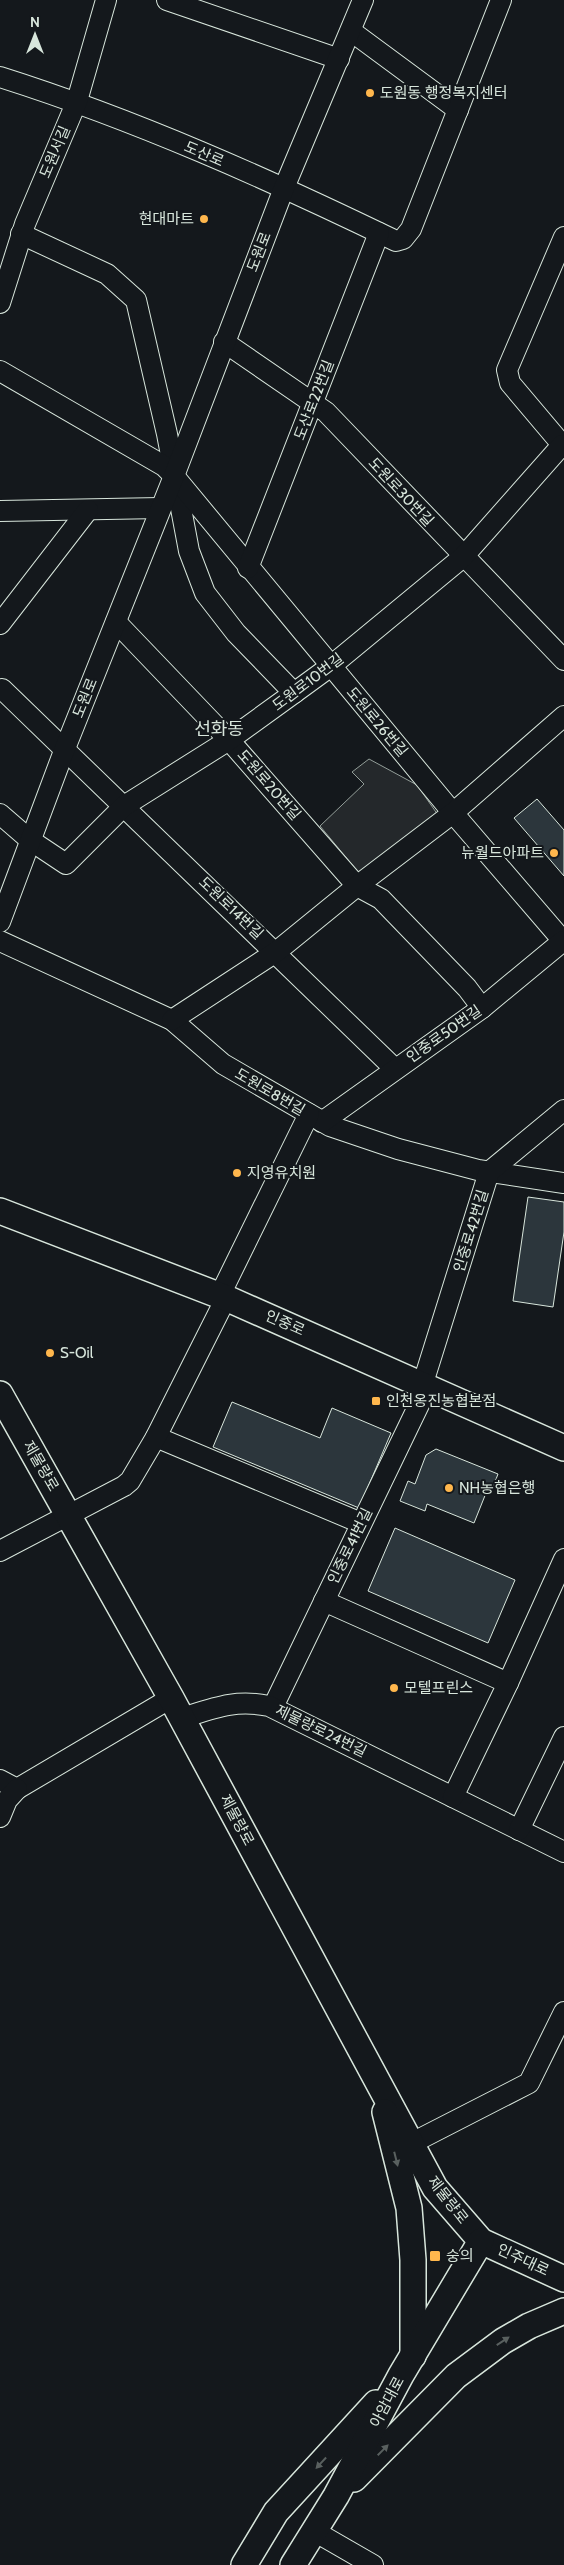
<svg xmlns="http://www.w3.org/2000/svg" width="564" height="2565" font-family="Cabin,'Noto Sans KR',sans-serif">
  <rect width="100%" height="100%" fill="#14181c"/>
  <!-- parking -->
  <path fill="#24282b" stroke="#939e99" d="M369 759 417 785 438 815 359 873 320 826 364 784 352 772Z"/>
  <!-- building -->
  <g fill="#2c363c" stroke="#d8e6dc">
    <path d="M537 799 564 830V876L514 818Z"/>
    <path d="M528 1197 564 1202V1232L553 1307 513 1301Z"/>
    <path d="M232 1402 320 1438 332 1408 391 1433 359 1508 213 1447Z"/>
    <path d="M436 1449 498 1474 490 1495 486 1493 474 1523 427 1504 425 1511 400 1501 408 1481 415 1484 426 1455Z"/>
    <path d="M395 1528 515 1580 488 1643 368 1591Z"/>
  </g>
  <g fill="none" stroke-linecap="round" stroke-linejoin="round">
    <!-- minor casing -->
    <g stroke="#d8e6dc" stroke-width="22">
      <g id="minor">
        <path d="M167 0 339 59"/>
        <path d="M351 31 458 110"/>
        <path d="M0 77C136 120 268 179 396 241L403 239 411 229 501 0"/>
        <path d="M21 234 107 274 136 300 167 434 189 551 205 593 236 633 294 693"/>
        <path d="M564 237 507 370 510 383 564 447"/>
        <path d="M0 303 25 224 77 101 106 0"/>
        <path d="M224 342 326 412 564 660"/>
        <path d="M0 371 164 466 174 476 453 813 564 942"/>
        <path d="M0 511 160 508"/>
        <path d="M248 568 379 233"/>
        <path d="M116 622 229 740 357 886 381 899 467 988 482 1008"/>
        <path d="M0 624 88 510"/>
        <path d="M2 689 395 1069"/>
        <path d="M0 814 30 840 66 864 124 806 229 740 294 693 331 666 463 557 562 445"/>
        <path d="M0 922 64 751 174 476 284 188 363 0"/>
        <path d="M0 941 172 1020 223 1064 330 1126 398 1149 478 1170 564 1183"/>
        <path d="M172 1020 276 952 357 886 453 813 564 716"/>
        <path d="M322 1122 482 1008 563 941"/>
        <path d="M220 1295 309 1114"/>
        <path d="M423 1383 489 1172 564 1110"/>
        <path d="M156 1437 361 1523"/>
        <path d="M0 1551 124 1486 130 1481 156 1437 226 1298"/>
        <path d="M324 1601 508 1683"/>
        <path d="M273 1707 428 1386"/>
        <path d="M182 1718C214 1708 235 1699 269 1706L564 1852"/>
        <path d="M0 1780 17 1789 171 1698"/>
        <path d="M453 1797 508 1683 564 1559"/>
        <path d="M0 1817 7 1800 17 1789"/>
        <path d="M519 1830 564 1737"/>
        <path d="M412 2143 529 2083 564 2012"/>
        <path d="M314 2531 373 2565"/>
      </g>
    </g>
    <!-- major casing -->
    <g stroke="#d8e6dc" stroke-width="28">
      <g id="major">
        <path d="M0 1211 226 1298 564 1448"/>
        <path d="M0 1394 171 1698 435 2188 481 2241 564 2279"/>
        <path d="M385 2112 409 2208 413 2260V2356"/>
        <path d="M354 2479 456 2376 503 2341 529 2326 564 2311"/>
        <path d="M244 2565 276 2512 376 2403"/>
        <path d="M293 2565 336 2496 401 2375 481 2241"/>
      </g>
    </g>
    <!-- minor -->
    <use href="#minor" stroke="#14181c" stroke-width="20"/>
    <!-- major -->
    <use href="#major" stroke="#14181c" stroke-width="25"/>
  </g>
  <!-- one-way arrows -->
  <defs><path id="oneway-solid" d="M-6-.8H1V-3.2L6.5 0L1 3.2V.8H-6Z" transform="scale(1.25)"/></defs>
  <g fill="#59605f">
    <use href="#oneway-solid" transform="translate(396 2159) rotate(76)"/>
    <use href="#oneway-solid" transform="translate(503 2341) rotate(-33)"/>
    <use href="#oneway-solid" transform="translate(383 2450) rotate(-45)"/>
    <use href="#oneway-solid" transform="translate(321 2463) rotate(133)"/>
  </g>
  <!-- markers -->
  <g fill="#ffb74d" stroke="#14181c" stroke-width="2">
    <circle cx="370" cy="93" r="5"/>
    <circle cx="204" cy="219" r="5"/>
    <circle cx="554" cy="853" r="5"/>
    <circle cx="237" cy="1173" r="5"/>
    <circle cx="50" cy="1353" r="5"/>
    <rect x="371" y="1396" width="10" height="10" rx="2.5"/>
    <circle cx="449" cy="1488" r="5"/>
    <circle cx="394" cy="1688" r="5"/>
    <rect x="429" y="2250" width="12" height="12" rx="2.5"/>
  </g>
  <g text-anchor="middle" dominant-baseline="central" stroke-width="4" stroke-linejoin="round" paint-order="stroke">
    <!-- poi labels -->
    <g font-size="15" fill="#d8e6dc" stroke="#14181c" text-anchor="start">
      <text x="380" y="93">도원동 행정복지센터</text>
      <text x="194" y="219" text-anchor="end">현대마트</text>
      <text x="544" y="853" text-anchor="end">뉴월드아파트</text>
      <text x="247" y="1173">지영유치원</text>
      <text x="60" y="1353">S-Oil</text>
      <text x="386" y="1401">인천옹진농협본점</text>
      <text x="459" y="1488">NH농협은행</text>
      <text x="404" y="1688">모텔프린스</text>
      <text x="446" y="2256">숭의</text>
    </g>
    <!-- street labels -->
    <g font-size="15" fill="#d8e6dc" stroke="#14181c">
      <text transform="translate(55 152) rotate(-67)">도원서길</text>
      <text transform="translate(204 154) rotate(23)">도산로</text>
      <text transform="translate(259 252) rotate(-69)">도원로</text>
      <text transform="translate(314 400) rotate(-69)">도산로22번길</text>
      <text transform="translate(401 492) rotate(47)">도원로30번길</text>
      <text transform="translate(308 682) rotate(-37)">도원로10번길</text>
      <text transform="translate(85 698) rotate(-68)">도원로</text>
      <text transform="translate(377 722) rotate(50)">도원로26번길</text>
      <text transform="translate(269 785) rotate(49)">도원로20번길</text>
      <text transform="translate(231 908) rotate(44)">도원로14번길</text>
      <text transform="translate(444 1034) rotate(-35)">인중로50번길</text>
      <text transform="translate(270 1092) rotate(30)">도원로8번길</text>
      <text transform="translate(471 1231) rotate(-73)">인중로42번길</text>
      <text transform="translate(285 1323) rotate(24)">인중로</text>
      <text transform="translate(41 1466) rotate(60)">제물량로</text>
      <text transform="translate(350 1546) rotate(-64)">인중로41번길</text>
      <text transform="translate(321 1731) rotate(26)">제물량로24번길</text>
      <text transform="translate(237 1820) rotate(62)">제물량로</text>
      <text transform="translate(448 2200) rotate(52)">제물량로</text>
      <text transform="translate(523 2260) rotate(25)">인주대로</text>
      <text transform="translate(387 2402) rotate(-62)">아암대로</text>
    </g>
    <!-- quarter labels -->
    <g font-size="18" fill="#d8e6dc" stroke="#14181c">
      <text x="219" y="729">선화동</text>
    </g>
  </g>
  <!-- north arrow -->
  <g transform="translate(35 35)" stroke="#14181c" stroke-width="4" paint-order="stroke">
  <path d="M0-4L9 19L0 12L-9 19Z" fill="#d8e6dc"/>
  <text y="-8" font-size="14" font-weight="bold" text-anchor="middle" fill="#d8e6dc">N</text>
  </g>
</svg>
